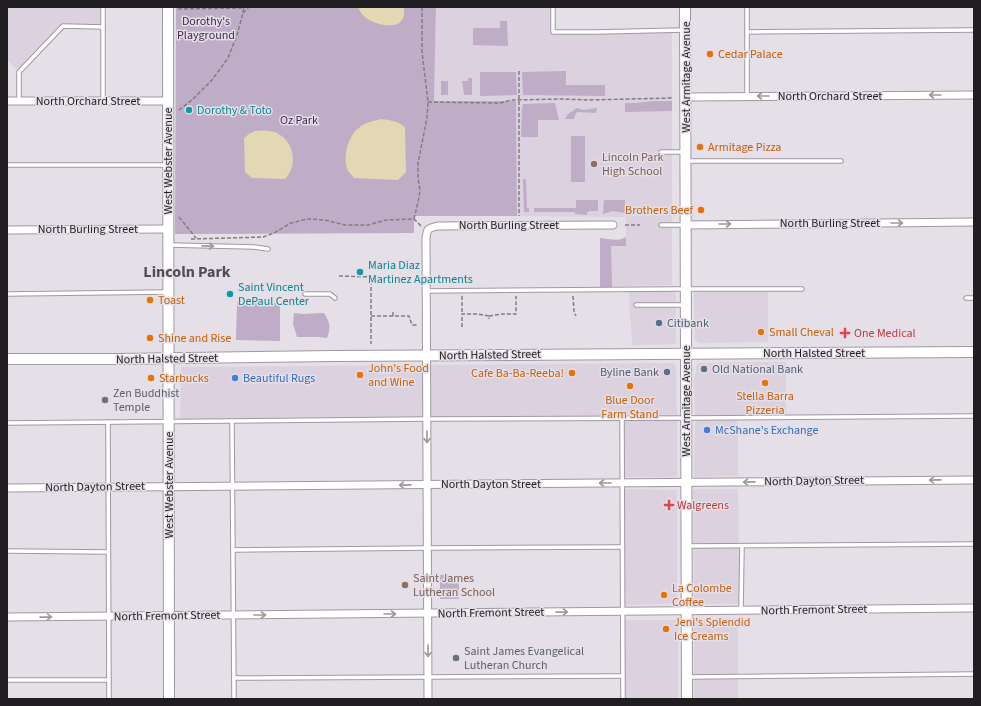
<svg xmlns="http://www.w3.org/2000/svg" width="981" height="706" font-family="'Source Sans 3',sans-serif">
  <rect width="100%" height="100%" fill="#e5dfe7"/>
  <!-- built -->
  <g fill="#dbd1df">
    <path d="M7 7H100V25L61 24 17 70 7 59Z"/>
    <path d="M436 7H550V32L672 30V285L611 286V246H626V217L517 216 516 101H434Z"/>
    <path d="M629 289H676V344L632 345 631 320H630Z"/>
    <path d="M694 291H768V342L699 343 695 340Z"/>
    <path d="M769 362H786V417L738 418V476L694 477 695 418 694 379 696 371V366L699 363Z"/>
    <path d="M672 363 675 364 676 367 677 419V477H622V419L625 417H374L180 421 181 367Z"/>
    <path d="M622 489 677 490V604L622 605Z"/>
    <path d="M693 489H738L739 546H742L741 604H694Z"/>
    <path d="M738 618V699H694V619Z"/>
    <path d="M622 620H678V699H623Z"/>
  </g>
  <!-- green -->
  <g fill="#bfacc7">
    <path d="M176 7H436L434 101H516L517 216H414V233L175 234Z"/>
    <path d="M500 21H507L508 46 473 45V28H500Z"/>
    <path d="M566 71V85H605V96L523 95 522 72Z"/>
    <path d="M480 72H516L517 95 480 96Z"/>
    <path d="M468 78H472V95H464L462 81H468Z"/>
    <rect x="441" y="81" width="7" height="14"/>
    <path d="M654 101H672V111L625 112V103H636Z"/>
    <path d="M555 103 559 120H538V137H521L522 109 523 104Z"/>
    <path d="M577 108 583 110 597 108 596 113 577 112 575 115 574 119H565L567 115Z"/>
    <rect x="571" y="136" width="14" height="46"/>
    <path d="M523 179H526L527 208H529V212H524Z"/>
    <path d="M576 200H598V211H589V212H587V215L575 214V212H534V208H576Z"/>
    <path d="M604 200H625V213L613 211 603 214Z"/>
    <path d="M626 237V246H611L612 287H600V238C609 239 618 242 626 237Z"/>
    <path d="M237 302 280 303V341L236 340Z"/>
    <path d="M294 313 303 314 324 313C330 322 331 328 327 338L319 337H297L294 327 293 325Z"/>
    <path d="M440 575 459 576V599H440Z"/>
  </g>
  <!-- sand -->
  <g fill="#e2d8b3">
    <path d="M358 7H404C404 11 405 16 402 20 395 30 374 24 366 18 362 15 360 11 358 7Z"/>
    <path d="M381 119C391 120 397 121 405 127L406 172 398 180 354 178C352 176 350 173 348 171 342 157 348 135 360 127 366 122 374 121 381 119Z"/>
    <path d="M255 131C263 130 273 130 280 135 295 144 297 167 285 179L252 178 245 172 244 138 249 134Z"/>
  </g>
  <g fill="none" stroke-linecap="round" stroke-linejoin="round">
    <!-- lane casing -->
    <g stroke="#9e99a0" stroke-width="5.5">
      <g id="lane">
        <path d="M553 7V32H596L684 30"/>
        <path d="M747 7V97"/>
        <path d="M747 32 974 30"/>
        <path d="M19 101V72L63 26 103 27"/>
        <path d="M103 101V7"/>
        <path d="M661 152H684"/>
        <path d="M687 161H841"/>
        <path d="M7 165H167"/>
        <path d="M661 225H685"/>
        <path d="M170 245 254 247 268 249"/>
        <path d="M426 291 676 289H802"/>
        <path d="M7 294 168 292"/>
        <path d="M305 294H330L335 298"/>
        <path d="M966 298H974"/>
        <path d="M636 305H685"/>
        <path d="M622 419 623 699"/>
        <path d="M232 422 234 699"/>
        <path d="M7 423 427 419 691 418 974 416"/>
        <path d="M108 423 109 699"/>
        <path d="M687 546 974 544"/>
        <path d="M233 550 428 548 622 547"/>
        <path d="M7 551 108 552"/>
        <path d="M741 610 742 546"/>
        <path d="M688 677 974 674"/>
        <path d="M234 678 623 676"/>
        <path d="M7 680H109"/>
      </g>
    </g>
    <!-- street casing -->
    <g stroke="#9e99a0" stroke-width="9">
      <g id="street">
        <path d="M686 97 974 95"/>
        <path d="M7 101H168"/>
        <path d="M686 225 974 222"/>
        <path d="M7 230 168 229"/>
        <path d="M7 488 974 480"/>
        <path d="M7 617 974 608"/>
        <path d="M428 699 426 239C427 228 428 228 438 226L613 225"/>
      </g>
    </g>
    <!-- secondary casing -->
    <g stroke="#9e99a0" stroke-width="12">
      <g id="secondary">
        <path d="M168 7 169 699"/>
        <path d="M685 7 687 699"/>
        <path d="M7 359H118L335 356 974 352"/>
      </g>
    </g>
    <!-- path -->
    <g stroke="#817d82" stroke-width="1.5" stroke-dasharray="4 2" stroke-linecap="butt">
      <path d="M178 9 244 8"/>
      <path d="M243 13 249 7"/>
      <path d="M519 71V216"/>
      <path d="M428 102 500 103 511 100 562 99 587 100 672 98"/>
      <path d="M179 110 193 99 212 80 228 58 237 35 243 13 244 7"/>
      <path d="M179 217 196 238"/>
      <path d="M414 219 418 202 420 191 418 178V163L427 118 428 102 422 52V7"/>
      <path d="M625 225H640"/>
      <path d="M191 239 263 237 274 233 291 223 307 219 325 220 345 225H368L386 220 414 219 421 226"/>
      <path d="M339 276 371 277V344"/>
      <path d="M462 296V314"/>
      <path d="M573 296 574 311 576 316"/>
      <path d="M393 312V316H409L412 325H418"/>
      <path d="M371 316H393"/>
      <path d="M489 316 502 314H516V296"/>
      <path d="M462 327V314H477L489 316V319"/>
    </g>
    <!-- lane -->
    <use href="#lane" stroke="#fff" stroke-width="3.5"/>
    <!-- street -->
    <use href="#street" stroke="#fff" stroke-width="7"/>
    <!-- secondary -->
    <use href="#secondary" stroke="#fff" stroke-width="10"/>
  </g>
  <!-- one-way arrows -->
  <defs><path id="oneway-shaft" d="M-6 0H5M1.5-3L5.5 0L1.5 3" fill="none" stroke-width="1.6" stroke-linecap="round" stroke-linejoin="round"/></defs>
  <g stroke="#9b9a9b">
    <use href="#oneway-shaft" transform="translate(935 95) rotate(180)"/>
    <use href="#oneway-shaft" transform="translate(763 96) rotate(180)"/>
    <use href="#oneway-shaft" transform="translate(897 223)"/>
    <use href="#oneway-shaft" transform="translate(725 224)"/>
    <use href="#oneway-shaft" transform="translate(208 246) rotate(1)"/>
    <use href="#oneway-shaft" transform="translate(427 437) rotate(90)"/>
    <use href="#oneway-shaft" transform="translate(935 480) rotate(179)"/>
    <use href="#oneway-shaft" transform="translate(749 482) rotate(179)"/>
    <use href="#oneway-shaft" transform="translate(605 483) rotate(180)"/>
    <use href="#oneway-shaft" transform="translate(405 485) rotate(179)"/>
    <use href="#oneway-shaft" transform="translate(562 612) rotate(-1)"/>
    <use href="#oneway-shaft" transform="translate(390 614)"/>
    <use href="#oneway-shaft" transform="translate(260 615)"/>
    <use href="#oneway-shaft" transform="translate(46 617) rotate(-1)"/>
    <use href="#oneway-shaft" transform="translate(428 651) rotate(90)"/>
  </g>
  <!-- markers -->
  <g fill="#e8710a" stroke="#e5dfe7" stroke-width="1.5">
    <circle cx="710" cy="54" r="4"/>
    <circle cx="700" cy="147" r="4"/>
    <circle cx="701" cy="210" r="4"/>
    <circle cx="150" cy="300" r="4"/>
    <circle cx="761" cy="332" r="4"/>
    <circle cx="150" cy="338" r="4"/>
    <circle cx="572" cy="373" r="4"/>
    <circle cx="360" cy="375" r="4"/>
    <circle cx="151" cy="378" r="4"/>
    <circle cx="765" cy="383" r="4"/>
    <circle cx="630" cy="386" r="4"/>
    <circle cx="664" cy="595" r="4"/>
    <circle cx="666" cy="629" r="4"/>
  </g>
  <g fill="#0f9aa8" stroke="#e5dfe7" stroke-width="1.5">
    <circle cx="189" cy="110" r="4"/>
    <circle cx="360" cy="272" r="4"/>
    <circle cx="230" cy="294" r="4"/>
  </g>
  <g fill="#8d6e63" stroke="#e5dfe7" stroke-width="1.5">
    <circle cx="594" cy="164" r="4"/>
    <circle cx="405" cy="585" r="4"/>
  </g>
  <g fill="#5c6f8a" stroke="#e5dfe7" stroke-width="1.5">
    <circle cx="659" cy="323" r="4"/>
    <circle cx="704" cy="369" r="4"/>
    <circle cx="667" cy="372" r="4"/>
  </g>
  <g fill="#e0444e" stroke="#e5dfe7" stroke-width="1.5">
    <path d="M843 327h4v4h4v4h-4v4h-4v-4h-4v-4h4z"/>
    <path d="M667 499h4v4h4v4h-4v4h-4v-4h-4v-4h4z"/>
  </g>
  <g fill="#3f7fe0" stroke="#e5dfe7" stroke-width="1.5">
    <circle cx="235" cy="378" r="4"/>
    <circle cx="707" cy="430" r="4"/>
  </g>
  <g fill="#6b7280" stroke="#e5dfe7" stroke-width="1.5">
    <circle cx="105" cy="400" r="4"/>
    <circle cx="456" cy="658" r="4"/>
  </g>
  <g text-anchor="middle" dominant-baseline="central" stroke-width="3" stroke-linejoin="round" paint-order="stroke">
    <!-- park labels -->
    <g font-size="12" fill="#42244e" stroke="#e5dfe7">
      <text x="206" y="21">Dorothy's<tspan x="206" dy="14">Playground</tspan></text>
      <text x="299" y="120">Oz Park</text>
    </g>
    <!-- food labels -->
    <g font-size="12" fill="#c56008" stroke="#e5dfe7" text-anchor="start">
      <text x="718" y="54">Cedar Palace</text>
      <text x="708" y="147">Armitage Pizza</text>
      <text x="693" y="210" text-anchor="end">Brothers Beef</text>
      <text x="158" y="300">Toast</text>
      <text x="769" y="332">Small Cheval</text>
      <text x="158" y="338">Shine and Rise</text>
      <text x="368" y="368">John's Food<tspan x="368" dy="14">and Wine</tspan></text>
      <text x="564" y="373" text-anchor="end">Cafe Ba-Ba-Reeba!</text>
      <text x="159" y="378">Starbucks</text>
      <text x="765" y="396" text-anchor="middle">Stella Barra<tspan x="765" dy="14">Pizzeria</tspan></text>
      <text x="630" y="400" text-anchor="middle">Blue Door<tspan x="630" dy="14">Farm Stand</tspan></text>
      <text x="672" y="588">La Colombe<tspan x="672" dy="14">Coffee</tspan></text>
      <text x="674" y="622">Jeni's Splendid<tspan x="674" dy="14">Ice Creams</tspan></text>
    </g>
    <!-- street labels -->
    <g font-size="12" fill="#201e20" stroke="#e5dfe7">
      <text transform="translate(686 77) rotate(-90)">West Armitage Avenue</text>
      <text x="830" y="96">North Orchard Street</text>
      <text x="88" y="101">North Orchard Street</text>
      <text transform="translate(168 161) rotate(-90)">West Webster Avenue</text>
      <text x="830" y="223">North Burling Street</text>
      <text x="509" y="225">North Burling Street</text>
      <text x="88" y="229">North Burling Street</text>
      <text x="814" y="353">North Halsted Street</text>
      <text transform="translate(490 355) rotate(-1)">North Halsted Street</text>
      <text transform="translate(167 359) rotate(-1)">North Halsted Street</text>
      <text transform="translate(686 401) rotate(-90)">West Armitage Avenue</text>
      <text transform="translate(814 481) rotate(-1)">North Dayton Street</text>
      <text x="491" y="484">North Dayton Street</text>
      <text transform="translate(169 485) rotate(-90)">West Webster Avenue</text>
      <text transform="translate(95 487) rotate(-1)">North Dayton Street</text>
      <text transform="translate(814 610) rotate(-1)">North Fremont Street</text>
      <text transform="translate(491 613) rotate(-1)">North Fremont Street</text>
      <text transform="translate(167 616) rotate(-1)">North Fremont Street</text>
    </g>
    <!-- culture labels -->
    <g font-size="12" fill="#0d838f" stroke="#e5dfe7" text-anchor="start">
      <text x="197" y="110">Dorothy &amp; Toto</text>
      <text x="368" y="265">Maria Diaz<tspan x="368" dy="14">Martinez Apartments</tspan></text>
      <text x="238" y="287">Saint Vincent<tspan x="238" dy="14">DePaul Center</tspan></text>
    </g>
    <!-- education labels -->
    <g font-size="12" fill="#785e54" stroke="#e5dfe7" text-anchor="start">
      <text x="602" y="157">Lincoln Park<tspan x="602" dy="14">High School</tspan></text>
      <text x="413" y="578">Saint James<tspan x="413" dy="14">Lutheran School</tspan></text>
    </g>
    <!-- service labels -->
    <g font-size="12" fill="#4e5e75" stroke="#e5dfe7" text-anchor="start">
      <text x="667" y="323">Citibank</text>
      <text x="712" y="369">Old National Bank</text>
      <text x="659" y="372" text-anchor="end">Byline Bank</text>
    </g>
    <!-- health labels -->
    <g font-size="12" fill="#be3a42" stroke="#e5dfe7" text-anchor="start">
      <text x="854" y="333">One Medical</text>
      <text x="677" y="505">Walgreens</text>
    </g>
    <!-- shop labels -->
    <g font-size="12" fill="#366cbe" stroke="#e5dfe7" text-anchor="start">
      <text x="243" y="378">Beautiful Rugs</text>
      <text x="715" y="430">McShane's Exchange</text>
    </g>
    <!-- worship labels -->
    <g font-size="12" fill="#5b616d" stroke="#e5dfe7" text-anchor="start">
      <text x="113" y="393">Zen Buddhist<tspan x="113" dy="14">Temple</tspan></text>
      <text x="464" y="651">Saint James Evangelical<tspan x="464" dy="14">Lutheran Church</tspan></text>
    </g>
    <!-- district labels -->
    <g font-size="16" font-weight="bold" fill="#524e54" stroke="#e5dfe7">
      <text x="187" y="272">Lincoln Park</text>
    </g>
  </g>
  <!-- border -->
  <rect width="981" height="706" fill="none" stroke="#201e20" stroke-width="16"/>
</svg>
